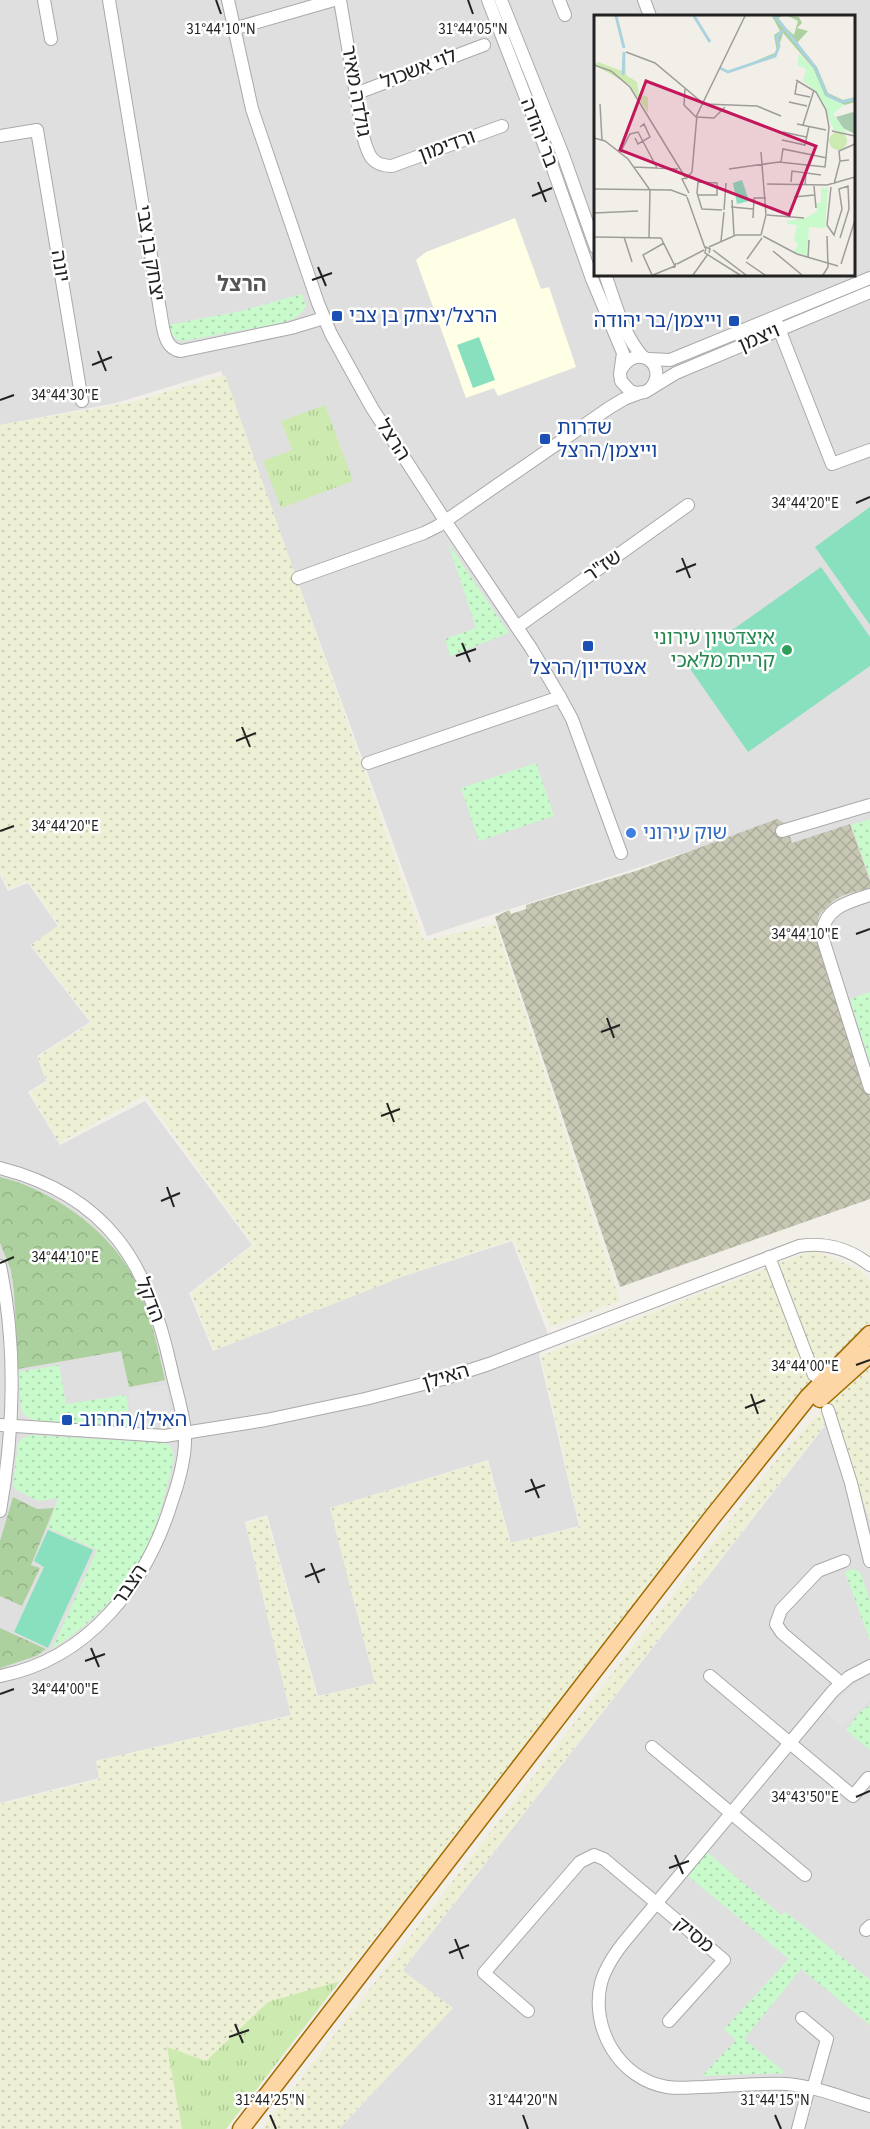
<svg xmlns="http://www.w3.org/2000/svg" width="870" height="2129" font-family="'Source Sans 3','Noto Sans Hebrew',sans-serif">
  <defs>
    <pattern id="construction-cross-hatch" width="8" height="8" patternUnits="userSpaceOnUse" patternTransform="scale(1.5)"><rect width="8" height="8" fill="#c7c7b4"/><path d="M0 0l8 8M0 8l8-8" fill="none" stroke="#abab9a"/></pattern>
    <pattern id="farmland-dots" width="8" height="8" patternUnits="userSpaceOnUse" patternTransform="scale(1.5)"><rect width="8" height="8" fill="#eef0d5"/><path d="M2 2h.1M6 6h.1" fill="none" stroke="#ccceb7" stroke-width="1.8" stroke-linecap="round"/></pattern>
    <pattern id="grass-tufts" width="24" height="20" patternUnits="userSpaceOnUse" patternTransform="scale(1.5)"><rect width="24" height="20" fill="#cdebb0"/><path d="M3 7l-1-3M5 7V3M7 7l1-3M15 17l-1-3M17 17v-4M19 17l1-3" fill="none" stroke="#b0c997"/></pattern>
    <pattern id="forest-crowns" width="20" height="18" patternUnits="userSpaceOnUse" patternTransform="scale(1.5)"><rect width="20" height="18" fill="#add19e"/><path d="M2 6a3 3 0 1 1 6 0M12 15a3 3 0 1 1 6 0" fill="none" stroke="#95b388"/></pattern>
    <pattern id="park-dots" width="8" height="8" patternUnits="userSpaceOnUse" patternTransform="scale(1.5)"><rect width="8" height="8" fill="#c8facc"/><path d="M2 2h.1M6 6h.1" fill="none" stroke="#acd6af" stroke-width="1.8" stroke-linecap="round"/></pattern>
  </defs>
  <rect width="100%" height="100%" fill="#f2efe9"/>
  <!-- residential -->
  <g fill="#e0dfdf" fill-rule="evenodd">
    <path d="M0 0H870V1166L766 826 427 936 221 371 116 403 0 425ZM596 16H854V274H596Z"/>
    <path d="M0 875 8 891 28 883 58 926 30 945 90 1022 37 1056 46 1081 28 1092 60 1145 145 1101 252 1245 189 1293 213 1351 404 1276 512 1241 548 1334 539 1355 579 1526 511 1543 488 1460 330 1508 375 1683 318 1696 267 1515 245 1522 291 1715 96 1761 99 1778 0 1803Z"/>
    <path d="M834 1414 870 1521V2129H339L452 2009 402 1971Z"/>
  </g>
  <!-- education -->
  <path fill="#ffffe5" d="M515 218 541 289 549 287 576 367 498 396 494 388 466 398 416 260 426 252Z"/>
  <!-- construction -->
  <path fill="url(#construction-cross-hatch)" d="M777 819 786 824 792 843 850 824 870 881V888L844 895 833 901 819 915 817 927 870 1099V1199L620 1287 495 917 509 910 511 914 526 909V905L639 870Z"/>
  <!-- farmland -->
  <g fill="url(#farmland-dots)">
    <path d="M225 375 424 941 495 924 620 1301 550 1327 513 1239 404 1276 214 1350 191 1293 254 1245 145 1095 59 1143 30 1092 47 1082 38 1057 92 1022 31 945 59 925 28 881 9 889 0 871V425L128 403Z"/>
    <path d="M813 1250 862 1271 870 1281V1321L742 1463 437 1860 221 2129H0V1804L100 1779 96 1761 291 1716 246 1524 266 1516 317 1697 375 1683 330 1508 487 1461 510 1543 580 1527 541 1356Z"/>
    <path d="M870 1367V1521L833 1414 402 1970 453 2008 338 2129H262L778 1458 834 1397Z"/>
  </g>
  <!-- grass -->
  <g fill="url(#grass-tufts)">
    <path d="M325 405 353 481 281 508 263 461 292 450 281 421Z"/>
    <path d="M340 1981 226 2129H182L167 2047 206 2061 268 2002Z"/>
  </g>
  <!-- forest -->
  <g fill="url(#forest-crowns)">
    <path d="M0 1177C50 1189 108 1229 132 1275 150 1308 157 1345 165 1380L129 1387 121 1351 18 1369 14 1291 11 1270 0 1243Z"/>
    <path d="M13 1497 37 1509 54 1508 31 1565 40 1568 22 1606 0 1596V1541Z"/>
    <path d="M0 1628 46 1649 36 1656 0 1668Z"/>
  </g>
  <!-- park -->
  <g fill="url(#park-dots)">
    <path d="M302 294 306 306C300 317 293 319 282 323L183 341C173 340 171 333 168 325L241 311Z"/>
    <path d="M448 543 509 633 450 656 445 639 476 628Z"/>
    <path d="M536 763 554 816 479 841 461 788Z"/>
    <path d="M870 819V878L851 825Z"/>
    <path d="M870 992V1063L850 999Z"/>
    <path d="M59 1365 66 1404 126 1395 131 1427 35 1421 24 1415 21 1408 18 1372Z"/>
    <path d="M31 1435 165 1443C172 1446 174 1451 174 1459 167 1486 161 1514 150 1540 130 1587 94 1622 52 1649L97 1550 48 1528 58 1498 39 1501 16 1490 13 1485 18 1444 21 1439Z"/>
    <path d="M852 1569 860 1572 870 1600V1641L845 1572Z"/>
    <path d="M870 1705V1750L846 1730 860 1712Z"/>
    <path d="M707 1852 781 1915 786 1912 870 1980V2025L801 1969 744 2039 786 2073 702 2076 736 2040 724 2029 789 1959 688 1876Z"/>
  </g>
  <!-- pitch -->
  <g fill="#88e0be">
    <path d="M479 337 495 380 473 388 457 345Z"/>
    <path d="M870 507V625L815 547Z"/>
    <path d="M821 567 870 637V666L748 752 686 663Z"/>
    <path d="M48 1530 93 1550 48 1648 14 1632 44 1567 34 1561Z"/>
  </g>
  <!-- parking -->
  <g fill="#e2e2e2">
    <path d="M166 1384 170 1412 133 1419 128 1391Z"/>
    <path d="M870 1677V1701L859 1710 843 1728 826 1713 856 1683Z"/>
  </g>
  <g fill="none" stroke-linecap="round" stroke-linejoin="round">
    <!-- minor casing -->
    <g stroke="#a9a9a9" stroke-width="14">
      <g id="minor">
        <path d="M44 0 51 39"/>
        <path d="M109 0 160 310C163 325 163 349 181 351L291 328 324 318"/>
        <path d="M228 0 252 109 318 303 331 334 372 408 446 522 531 648 560 697 572 719 621 853"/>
        <path d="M340 0 363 136C368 154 371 166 392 166L502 126"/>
        <path d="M488 0 550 160 592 279 623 353 620 374 621 381 630 391 636 393 645 392 676 373 870 292"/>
        <path d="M501 0 563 155 596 248"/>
        <path d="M559 0 565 15"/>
        <path d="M644 0 650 16"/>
        <path d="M233 29 334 0"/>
        <path d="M355 94 484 45"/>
        <path d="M0 136 37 130 82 401"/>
        <path d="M605 274C615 302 623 335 643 357"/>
        <path d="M776 321 832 464 870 450"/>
        <path d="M649 359 670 360 870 278"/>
        <path d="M622 368C638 342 669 366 651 388"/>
        <path d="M298 578 424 533 438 526 609 408 624 399 640 393"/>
        <path d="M517 627 688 505"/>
        <path d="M368 763 560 697"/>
        <path d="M782 831 870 805"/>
        <path d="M870 895C848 902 823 908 822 936L870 1088"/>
        <path d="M0 1168C109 1196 148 1264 171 1368 175 1388 184 1414 185 1434 186 1456 179 1481 172 1501 147 1583 89 1659 0 1676"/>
        <path d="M769 1257 814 1375"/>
        <path d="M0 1266C17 1345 14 1432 0 1511"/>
        <path d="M828 1410 851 1483 870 1561"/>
        <path d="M0 1425 165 1436 266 1420 365 1399 443 1379 489 1364 799 1246C826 1242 848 1248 870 1265"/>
        <path d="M870 1666 849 1677 833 1691 629 1936C617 1950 606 1965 601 1983 590 2028 619 2079 667 2087 679 2089 691 2087 703 2087 731 2086 759 2083 786 2084 815 2086 843 2098 870 2106"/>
        <path d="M710 1676 853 1796 868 1778"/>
        <path d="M841 1683 782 1633 776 1624 781 1610 818 1571 844 1561"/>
        <path d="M652 1747 805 1875"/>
        <path d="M866 1930 870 1926"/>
        <path d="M528 2011 484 1973 580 1862 594 1855 604 1859 724 1960 669 2021"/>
        <path d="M802 2018 827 2039 813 2089"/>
        <path d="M798 2129 809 2087"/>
      </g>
    </g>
    <!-- major casing -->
    <g stroke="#a06b00" stroke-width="19">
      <g id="major">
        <path d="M820 1399 870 1354"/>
        <path d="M241 2129 710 1520 808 1397 870 1334"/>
      </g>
    </g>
    <!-- minor -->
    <use href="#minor" stroke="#fff" stroke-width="12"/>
    <!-- major -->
    <use href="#major" stroke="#fcd6a4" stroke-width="16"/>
  </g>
  <!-- ticks -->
  <path fill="none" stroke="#222" stroke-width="2" d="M216 0 221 14M468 0 473 14M538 182 546 202M532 196 552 188M318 267 326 286M312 280 332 273M98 351 106 371M92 365 112 357M0 400 14 395M856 503 870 497M682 558 690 578M676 572 696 564M462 643 470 662M456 656 476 649M242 727 250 747M236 741 256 733M0 831 14 826M856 934 870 929M607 1018 614 1038M601 1032 620 1025M387 1103 394 1122M381 1116 400 1109M167 1187 174 1207M161 1201 180 1193M0 1263 14 1257M856 1365 870 1360M751 1394 758 1414M745 1408 765 1400M531 1479 539 1498M525 1492 545 1485M311 1563 319 1583M305 1577 325 1569M91 1648 99 1667M85 1661 105 1654M0 1694 14 1689M856 1797 870 1791M675 1855 683 1874M669 1868 689 1861M455 1939 463 1959M449 1953 469 1945M235 2024 243 2043M229 2037 249 2030M270 2115 276 2129M523 2115 528 2129M775 2115 781 2129"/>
  <!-- markers -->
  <g fill="#1a4fb4" stroke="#fff" stroke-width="2">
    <rect x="331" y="310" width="12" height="12" rx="3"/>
    <rect x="728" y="315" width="12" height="12" rx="3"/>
    <rect x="539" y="433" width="12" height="12" rx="3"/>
    <rect x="582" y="640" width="12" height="12" rx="3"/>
    <rect x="61" y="1414" width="12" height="12" rx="3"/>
  </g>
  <circle fill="#2e9e5b" stroke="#fff" stroke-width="2" cx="787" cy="650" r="6"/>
  <circle fill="#3f7fe0" stroke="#fff" stroke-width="2" cx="631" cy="833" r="6"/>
  <g text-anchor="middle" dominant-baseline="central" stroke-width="5" stroke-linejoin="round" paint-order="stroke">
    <!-- street labels -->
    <g font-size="20" fill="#222" stroke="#fff">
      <text transform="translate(419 69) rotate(-21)">לוי אשכול</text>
      <text transform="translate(356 91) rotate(80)">גולדה מאיר</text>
      <text transform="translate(539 133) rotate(69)">בר יהודה</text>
      <text transform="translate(447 146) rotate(-20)">ורדימון</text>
      <text transform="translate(150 253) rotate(81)">יצחק בן צבי</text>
      <text transform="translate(60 266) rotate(81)">יונה</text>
      <text transform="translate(759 338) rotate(-23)">ויצמן</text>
      <text transform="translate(393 440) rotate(57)">הרצל</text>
      <text transform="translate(603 566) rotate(-35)">שז"ר</text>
      <text transform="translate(150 1300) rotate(69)">הדקל</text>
      <text transform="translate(446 1377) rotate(-17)">האילן</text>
      <text transform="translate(130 1585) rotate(-56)">הצבר</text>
      <text transform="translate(694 1935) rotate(40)">מסיק</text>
    </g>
    <!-- transit labels -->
    <g font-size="20" fill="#164399" stroke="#fff" text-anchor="start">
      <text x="349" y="316">הרצל/יצחק בן צבי</text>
      <text x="722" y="321" text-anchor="end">וייצמן/בר יהודה</text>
      <text x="557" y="428">שדרות<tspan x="557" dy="23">וייצמן/הרצל</tspan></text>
      <text x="588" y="668" text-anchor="middle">אצטדיון/הרצל</text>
      <text x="79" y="1420">האילן/החרוב</text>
    </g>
    <!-- leisure labels -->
    <g font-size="20" fill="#27864d" stroke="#fff" text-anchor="end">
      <text x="775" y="638">איצדטיון עירוני<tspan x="775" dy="23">קריית מלאכי</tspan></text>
    </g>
    <!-- shop labels -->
    <g font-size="20" fill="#366cbe" stroke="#fff" text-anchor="start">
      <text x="643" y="833">שוק עירוני</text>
    </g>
    <!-- neighbourhood labels -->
    <g font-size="21" font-weight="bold" fill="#555" stroke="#fff">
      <text x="242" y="284">הרצל</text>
    </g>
  </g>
  <!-- overview -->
  <g transform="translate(594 15)">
    <rect width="261" height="261" fill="#f2efe9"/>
    <path d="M31 37 32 60 43 67 45 80 54 82V98L36 70 0 50 4 47 28 56ZM235 126a9 9 0 1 1 18 0a9 9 0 1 1-18 0Z" fill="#cdebb0"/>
    <path d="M178 1H188L184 3 186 8 200 20 204 6 194 1 205 2 208 8 203 13 214 16 203 28 223 52 234 78 249 85 261 82V87L251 90 231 81 219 53 189 18 182 41 142 54 183 37 180 20 186 16Z" fill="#add19e"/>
    <path d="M259 97 261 99V119L249 113 242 102Z" fill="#aacbaf"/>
    <path d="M205 39 219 53 231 81 250 90 239 99 253 118 240 115 223 77 209 66 212 54 203 50ZM227 173H234L231 213 215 212 213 241 200 237 204 230 200 225 203 210 193 209V206L212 203 223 196 222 188H227Z" fill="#c8facc"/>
    <path d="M148 165 155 186 143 189 139 168Z" fill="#88e0be"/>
    <path fill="none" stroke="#aad3df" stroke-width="3" d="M22 1 30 33M100 1 116 27M181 1 221 52 233 80 248 87 261 84M126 53 134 57 181 41 185 31 183 22 189 15M29 60 30 37"/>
    <path fill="none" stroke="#9f9d99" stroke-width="1.5" d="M32 37 61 48 110 89 163 91 187 101M0 50 17 56 36 72 91 162M203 67 201 79 216 82M91 74 90 90 102 102 120 103 131 92M195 87 213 91M6 89 8 125M203 109 232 115M209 110 220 75M238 116 261 121M189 117 212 122M0 123 11 126 34 144 56 175 55 223M41 123 44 129 56 122 50 109 46 112M188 125 211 130 215 111M167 137 172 200 167 220M26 138 36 119 44 117 63 153M255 145 246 146 245 136 261 129M187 147 189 134 233 143M40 152 84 154M135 154 185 147 231 152 235 112 232 95 222 77 202 65M92 163 88 164 95 178M92 164 98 157 103 100 151 1M197 167 198 156 227 160M173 169 233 170 261 162M211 169 213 149M240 169 246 146M220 171 222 193M237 172 233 210 240 220 248 194 245 174 254 171 255 194 246 223M0 174 77 175 93 181M104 180H123V168L104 167 103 178 107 191 108 194 128 195M93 182 111 233M200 182 220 180M138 185 140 220M137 192 159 194M130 195 132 168M0 198 44 196M173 200 210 203M159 203 160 183H172M169 221 203 239 244 251M0 222 67 223 81 251 82 248M30 222 38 247M127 226 130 197M115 232 142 220H167M119 235 152 260M179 236 208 260M115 238 116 234 112 232 111 238 146 260M214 243 215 225M153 244 168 223M152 247 171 260M83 249 110 235M247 249 261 205M58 260 49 240 70 228M59 260 81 251M99 260 114 239M229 260 234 252 233 221"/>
    <path fill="#c2185b" fill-opacity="0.15" stroke="#c2185b" stroke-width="3" d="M52 66 222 131 195 200 26 135Z"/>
    <rect width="261" height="261" fill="none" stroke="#222" stroke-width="3"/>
  </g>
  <g font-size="15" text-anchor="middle" fill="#222" stroke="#fff" stroke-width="5" stroke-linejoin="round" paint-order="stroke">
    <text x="221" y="34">31°44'10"N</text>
    <text x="473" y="34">31°44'05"N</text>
    <text x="65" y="400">34°44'30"E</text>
    <text x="805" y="508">34°44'20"E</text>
    <text x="65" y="831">34°44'20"E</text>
    <text x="805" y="939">34°44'10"E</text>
    <text x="65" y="1262">34°44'10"E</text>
    <text x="805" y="1371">34°44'00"E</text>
    <text x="65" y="1694">34°44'00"E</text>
    <text x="805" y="1802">34°43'50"E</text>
    <text x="270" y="2105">31°44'25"N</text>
    <text x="523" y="2105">31°44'20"N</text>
    <text x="775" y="2105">31°44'15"N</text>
  </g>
</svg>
